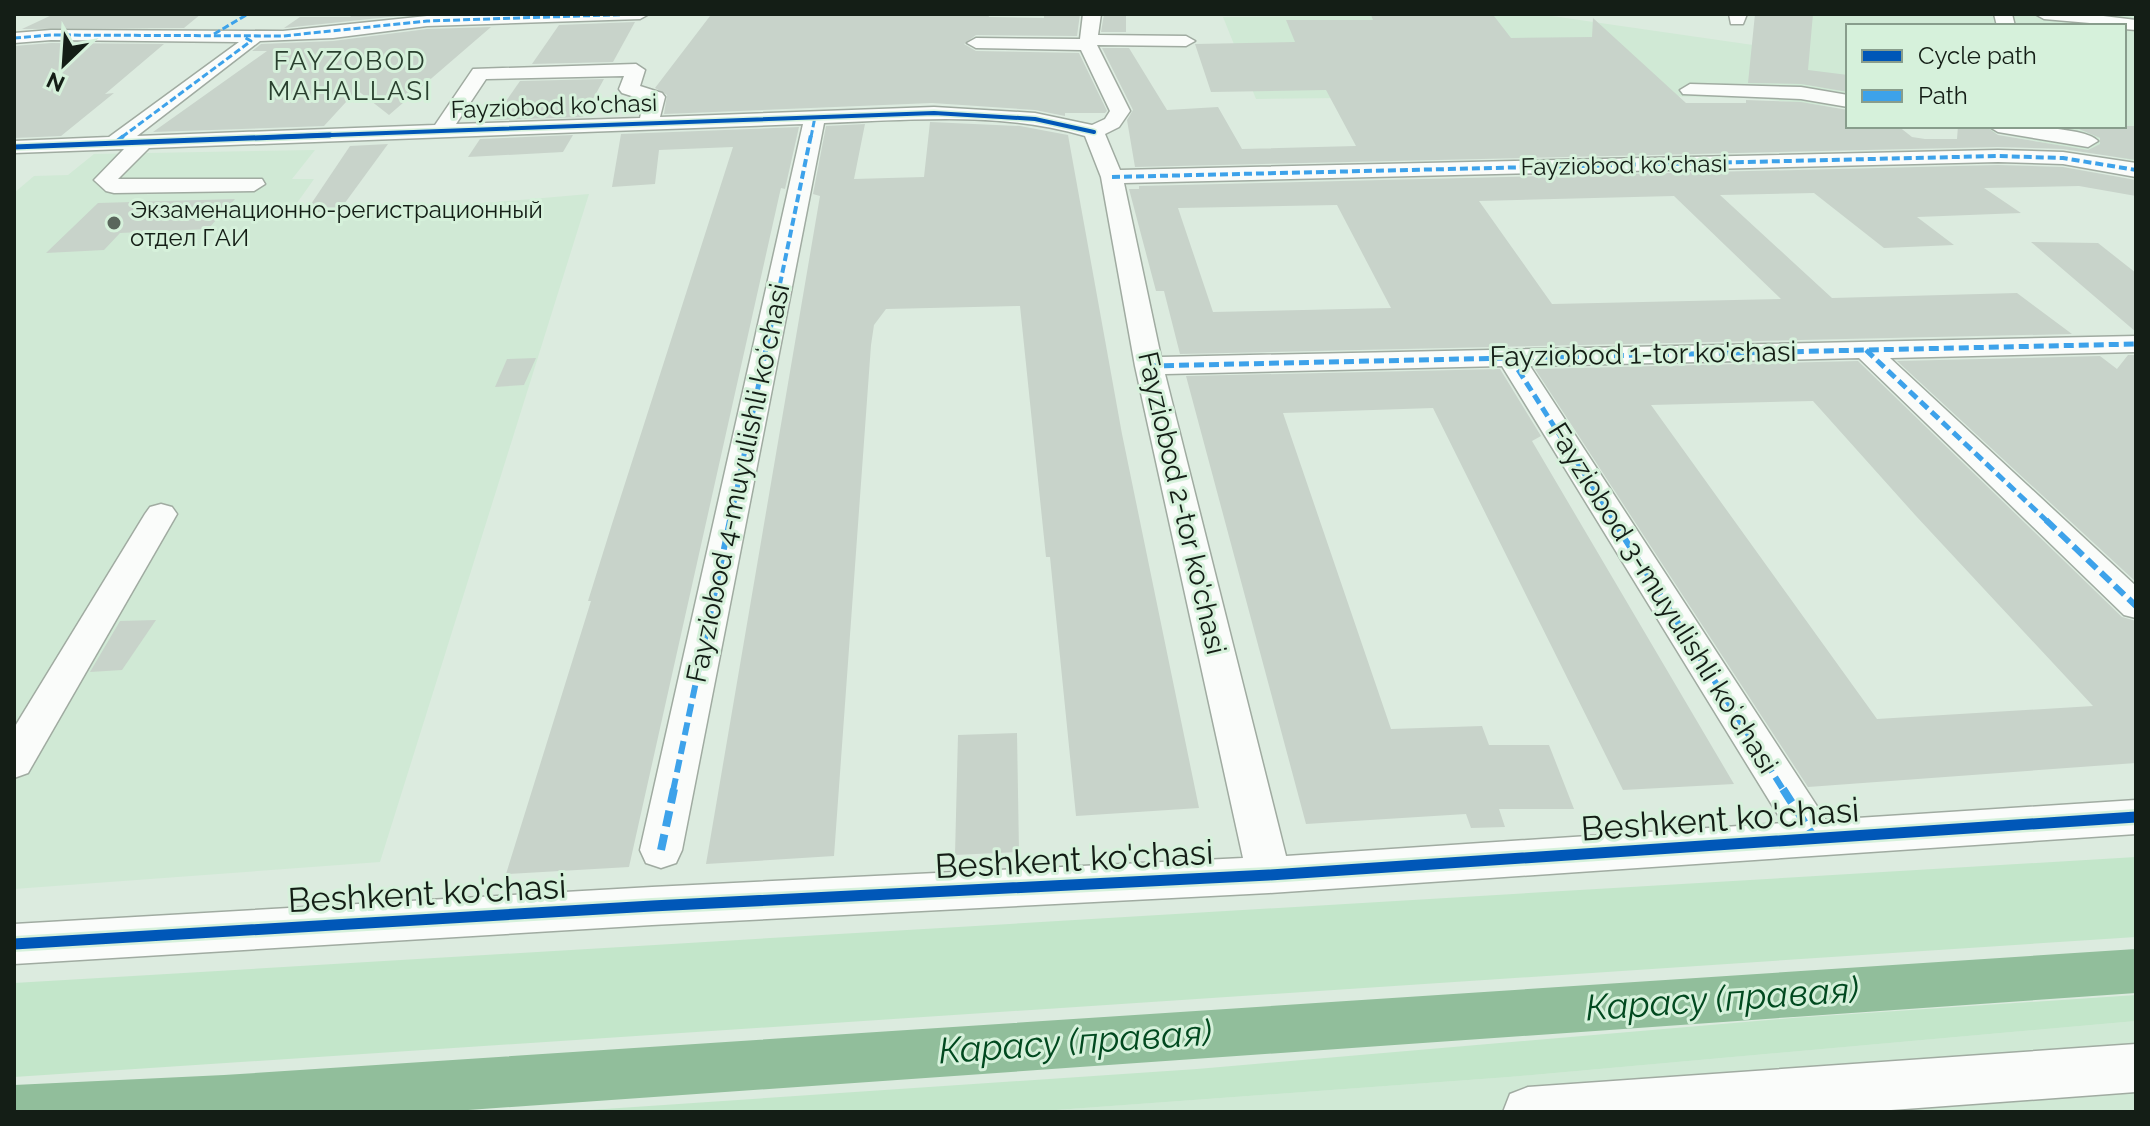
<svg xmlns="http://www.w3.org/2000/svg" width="2150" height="1126" font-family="Raleway,sans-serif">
  <rect width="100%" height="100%" fill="#dcebdf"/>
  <!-- built -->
  <g fill="#d0e9d5">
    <path d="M1538 14 1753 45 1758 14H2136V161L1960 126H2124V26H1848V108L1753 98 1609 95 1256 99 1223 17Z"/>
    <path d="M315 150 292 179H314L285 220 589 194 380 862 14 889V193L34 176 68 175 94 154Z"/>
    <path d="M2136 1021V1112H1029L1509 1077Z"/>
  </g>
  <!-- green -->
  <g fill="#c3e6ca">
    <path d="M2136 857V937L14 1077V983Z"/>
    <path d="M2136 995V1021L1509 1077 1029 1112H560L1197 1069 1792 1018Z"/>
  </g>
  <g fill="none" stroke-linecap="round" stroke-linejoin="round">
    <!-- canal -->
    <path fill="#91be9b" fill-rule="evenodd" d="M2136 949V993L440 1112H14V1085L224 1075Z"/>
  </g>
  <!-- building -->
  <g fill="#c8d3ca" fill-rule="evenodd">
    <path d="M54 14H201L184 28 22 29Z"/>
    <path d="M353 14H417L284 28 300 17H350Z"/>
    <path d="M773 14H988L989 17 1044 18V14H1080L1077 36 976 35 964 44 976 51 1079 53 1107 111 1105 113H1065V116L1035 110 932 103 664 114 667 95 655 88 710 16Z"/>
    <path d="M1104 14H1126V32H1101Z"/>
    <path d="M1755 14H1813L1808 70 1848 75V92L1801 84 1748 83Z"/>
    <path d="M1371 15 1494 16 1511 38 1592 37 1593 18 1686 103H1746V100L1801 102 1848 110V126H1898L1912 137 1925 139H1957L1958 126H1985L1998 135 2088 150 2100 144V138L2079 129 2057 126H2136V160L2063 149 1998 147 1135 167 1127 120 1133 110 1102 48H1129L1167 110 1218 107 1242 149 1356 146 1326 90 1211 92 1195 44 1295 42 1286 20H1373Z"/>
    <path d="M635 22 613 62 532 64 559 25Z"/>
    <path d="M491 27 389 115 357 90 324 126 153 132 267 51H252L261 44 333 41 427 29Z"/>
    <path d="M51 43 164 44 105 94 114 93 61 136 14 138V46Z"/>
    <path d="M604 79 583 117 493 120 520 81Z"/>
    <path d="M930 122 1020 126 1068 135 1122 434 1199 808 1076 816 1050 557H1046L1020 306 886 309 874 325 871 345 834 856 706 864 820 196 813 194 826 126 865 124 854 179 924 177Z"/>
    <path d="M799 127 785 189 781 188 780 192 629 867 506 874 591 601H588L612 524 733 147 659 150 655 184 612 187 621 134Z"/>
    <path d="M573 135 563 152 468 157 480 139Z"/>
    <path d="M388 144 339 211 305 213 350 146Z"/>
    <path d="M1998 165 2063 167 2136 180V196L2079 186 1984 188 2021 213 1917 217 1954 245 1884 248 1814 193 1720 195 1832 298 2017 293 2072 334 1180 354 1164 291H1156L1129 189H1139V186ZM1674 196 1781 299 1552 304 1479 201ZM1337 205 1391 308 1213 312 1178 208Z"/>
    <path d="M235 199 208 229 120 233 104 250 46 253 98 203Z"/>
    <path d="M2031 242 2098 243 2136 273V332Z"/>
    <path d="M2128 355H2136V582L1897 361 2100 356 2117 369Z"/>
    <path d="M536 358 524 385 495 387 507 359Z"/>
    <path d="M1858 361 2122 617 2136 621V763L1808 787 1535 369ZM1813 401 1916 516 2093 706 1877 719 1651 405Z"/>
    <path d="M1500 369 1541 436 1532 441 1734 784 1623 790 1433 408 1283 413 1391 729 1482 726 1489 745H1549L1574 809H1499L1505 827 1471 828 1466 814 1306 824 1186 376Z"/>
    <path d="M156 620 122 670 90 672 120 621Z"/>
    <path d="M1017 733 1019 852 955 855 958 735Z"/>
  </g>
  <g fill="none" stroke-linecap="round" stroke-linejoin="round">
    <!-- minor casing -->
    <g stroke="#a0aba1" stroke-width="3">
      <g id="minor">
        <path d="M483 14H649L640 19 427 26 333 38 260 41 137 136 435 125 473 69 636 64 645 70 640 86 662 93 665 97 660 117 934 107 1035 113 1092 125 1105 119 1110 111 1081 50 976 48 967 43 976 38 1080 39 1083 14H1101L1098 35 1186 36 1195 41 1186 46 1097 45 1130 111 1119 127 1105 134 1120 170 1998 150 2063 152 2136 163V177L2063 164 1998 162 1124 183 1161 357 2136 336V352L1890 358 2136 586V618L2124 615 1859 358 1530 366 1826 820 2136 800V834L1269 893 652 925 14 964V924L652 887 1243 858 1135 366 1101 177 1085 136C1001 111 910 120 824 123L682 850 676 863 661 868 646 863 640 850 803 124 149 148 118 179H262L265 184 254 191 114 193 106 191 94 180 124 149 14 153V141L109 137 239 42 51 40 14 43V33L51 30 283 31 427 16ZM624 76 619 89 622 93 644 100 640 118 456 124 486 79ZM1502 366 1783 823 1286 856 1165 374Z"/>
        <path d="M1729 14H1747L1743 24H1731Z"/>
        <path d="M1994 14H2012L2015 26H1997Z"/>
        <path d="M2035 14H2087L2136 20V30L2124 29V26L2044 19Z"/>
        <path d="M1690 84 1801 87 1848 95V107L1801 99 1683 94 1680 90Z"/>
        <path d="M1988 126C2010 126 2085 126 2098 141L2088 147 1998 132Z"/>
        <path d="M161 504 172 507 177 514 28 773 14 778V728L145 514 150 507Z"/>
        <path d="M2136 1044V1092L1864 1112H1503L1510 1094 1528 1087Z"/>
      </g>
    </g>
    <!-- minor -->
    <use href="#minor" fill="#fafcfa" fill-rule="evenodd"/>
    <!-- quiet-far4 -->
    <g stroke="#3da2ea" stroke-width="3" stroke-dasharray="7 3" stroke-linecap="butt">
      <path d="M214 34 248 14"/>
      <path d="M14 38 51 35 283 36 427 21 640 14"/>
      <path d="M122 137 251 41 244 37"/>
      <path d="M811 137 815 117"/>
    </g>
    <!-- quiet-far3 -->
    <g stroke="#3da2ea" stroke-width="4" stroke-dasharray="8 4" stroke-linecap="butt">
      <path d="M117 141 125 135"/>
      <path d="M1112 177 1998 156 2063 158 2136 170"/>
      <path d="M775 308 811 135"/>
    </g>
    <!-- quiet-far2 -->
    <g stroke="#3da2ea" stroke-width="5" stroke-dasharray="10 5" stroke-linecap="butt">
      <path d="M1866 350 2048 522"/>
      <path d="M1510 357 1615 522"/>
      <path d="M1149 366 2136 344"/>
      <path d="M730 522 775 306"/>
    </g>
    <!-- quiet-far1 -->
    <g stroke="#3da2ea" stroke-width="6" stroke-dasharray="13 6" stroke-linecap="butt">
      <path d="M1613 520 1784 791"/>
      <path d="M2046 520 2136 606"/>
      <path d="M673 791 730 520"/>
    </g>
    <!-- quiet -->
    <g stroke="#3da2ea" stroke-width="8" stroke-dasharray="16 8" stroke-linecap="butt">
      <path d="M1783 789 1815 839"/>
      <path d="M661 850 674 789"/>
    </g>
    <!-- cycleway-far2 casing -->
    <g stroke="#d6f1db" stroke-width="7">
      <path id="cycleway-far2" d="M276 137 934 113 1035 119 1094 132"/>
    </g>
    <!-- cycleway-far1 casing -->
    <g stroke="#d6f1db" stroke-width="8">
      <path id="cycleway-far1" d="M14 147 330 135"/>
    </g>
    <!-- cycleway casing -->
    <g stroke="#d6f1db" stroke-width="16">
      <path id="cycleway" d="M14 944 652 906 1269 875 2136 817"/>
    </g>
    <!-- cycleway-far2 -->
    <use href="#cycleway-far2" stroke="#0057b8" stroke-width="4"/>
    <!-- cycleway-far1 -->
    <use href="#cycleway-far1" stroke="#0057b8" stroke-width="5"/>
    <!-- cycleway -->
    <use href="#cycleway" stroke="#0057b8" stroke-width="11"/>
  </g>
  <!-- markers -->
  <circle fill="#5a665c" stroke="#d6f1db" stroke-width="3" cx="114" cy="223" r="8"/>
  <g text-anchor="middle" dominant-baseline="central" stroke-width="6" stroke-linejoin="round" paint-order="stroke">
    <!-- far-street labels -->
    <g font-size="24" fill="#141e16" stroke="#d6f1db">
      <text transform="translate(554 106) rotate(-2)">Fayziobod ko'chasi</text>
      <text transform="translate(1624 165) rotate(-1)">Fayziobod ko'chasi</text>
    </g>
    <!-- far-poi labels -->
    <g font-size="24" fill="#141e16" stroke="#d6f1db" text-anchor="start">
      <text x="130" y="209">Экзаменационно-регистрационный<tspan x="130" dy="28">отдел ГАИ</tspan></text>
    </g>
    <!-- far-neighbourhood labels -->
    <g font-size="26" letter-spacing="2" fill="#2a402f" stroke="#d6f1db">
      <text x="350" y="61">FAYZOBOD<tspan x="350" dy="30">MAHALLASI</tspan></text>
    </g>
    <!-- street labels -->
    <g font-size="28" fill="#141e16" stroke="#d6f1db">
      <text transform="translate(1643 354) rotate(-1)">Fayziobod 1-tor ko'chasi</text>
      <text transform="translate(738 483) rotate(-78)">Fayziobod 4-muyulishli koʻchasi</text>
      <text transform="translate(1182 503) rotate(77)">Fayziobod 2-tor ko'chasi</text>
      <text transform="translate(1663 598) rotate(58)">Fayziobod 3-muyulishli koʻchasi</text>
    </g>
    <!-- near-street labels -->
    <g font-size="34" fill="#141e16" stroke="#d6f1db">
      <text transform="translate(1720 819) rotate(-4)">Beshkent ko'chasi</text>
      <text transform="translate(1074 859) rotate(-3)">Beshkent ko'chasi</text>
      <text transform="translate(427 893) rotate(-3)">Beshkent ko'chasi</text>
    </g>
    <!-- near-water labels -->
    <g font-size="36" font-style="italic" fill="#01491f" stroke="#d6f1db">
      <text transform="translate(1722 998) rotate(-4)">Карасу (правая)</text>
      <text transform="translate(1075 1041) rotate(-4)">Карасу (правая)</text>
    </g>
  </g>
  <!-- border -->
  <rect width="2150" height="1126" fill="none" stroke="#141e16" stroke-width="32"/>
  <!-- legend -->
  <rect x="1846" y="24" width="280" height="104" fill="#d6f1db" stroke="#889d8c" stroke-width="2"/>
  <rect x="1862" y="50" width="40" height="12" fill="#0057b8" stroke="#889d8c" stroke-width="2"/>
  <text x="1918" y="64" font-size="24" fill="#141e16">Cycle path</text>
  <rect x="1862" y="90" width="40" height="12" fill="#3da2ea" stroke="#889d8c" stroke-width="2"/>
  <text x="1918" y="104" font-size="24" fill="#141e16">Path</text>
  <!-- north arrow -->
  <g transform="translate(64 64) rotate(205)" stroke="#d6f1db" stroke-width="6" paint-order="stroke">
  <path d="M0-6L14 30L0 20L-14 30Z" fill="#141e16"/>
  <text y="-12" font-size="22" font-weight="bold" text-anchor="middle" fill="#141e16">N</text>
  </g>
</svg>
